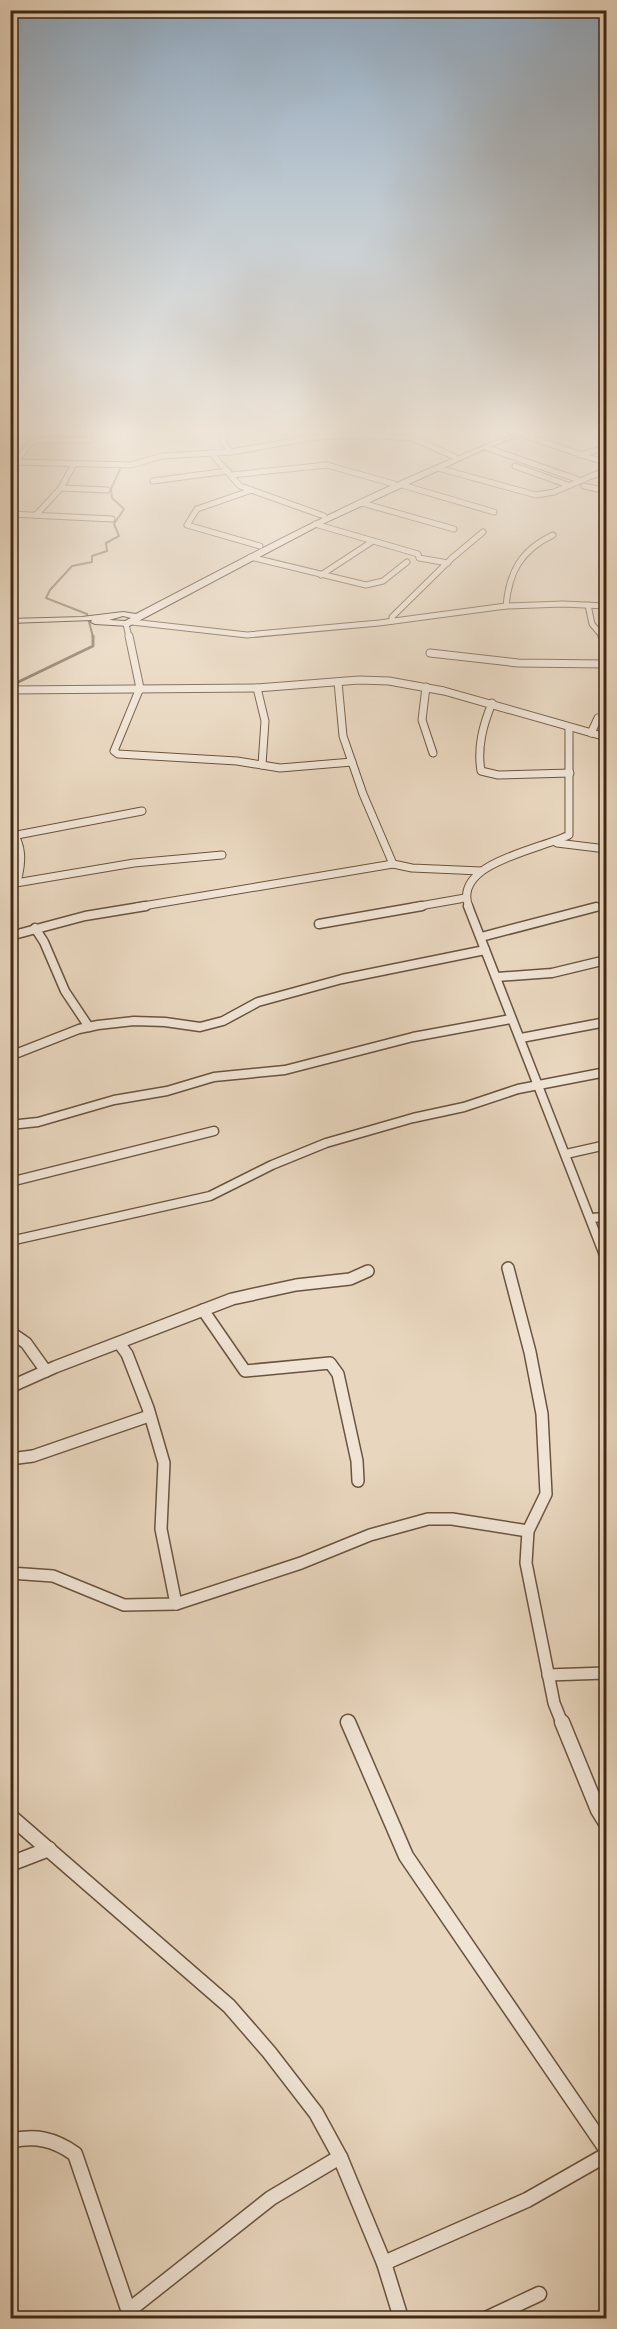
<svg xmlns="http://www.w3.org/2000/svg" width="617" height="2329" font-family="'IM FELL DW Pica',serif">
  <rect width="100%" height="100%" fill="#e8d6be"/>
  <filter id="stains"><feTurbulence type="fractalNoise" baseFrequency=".00333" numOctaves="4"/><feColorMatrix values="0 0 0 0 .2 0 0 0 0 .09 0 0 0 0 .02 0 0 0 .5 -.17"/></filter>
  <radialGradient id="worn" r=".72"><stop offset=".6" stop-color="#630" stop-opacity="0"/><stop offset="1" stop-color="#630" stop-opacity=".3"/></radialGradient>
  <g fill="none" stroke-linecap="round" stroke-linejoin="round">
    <!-- stream-far1 -->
    <path stroke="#836d58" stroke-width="2" d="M93 637 87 614 46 598 50 590 72 566 92 562V556L107 551 106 543 119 536 114 524 124 509 112 498 111 489 120 469"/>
    <!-- stream -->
    <path stroke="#836d58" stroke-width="3" d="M10 686 93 646V636"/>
    <!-- street-far4 casing -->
    <g stroke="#6a543f" stroke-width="7">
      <g id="street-far4">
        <path d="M224 431 223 443 231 452"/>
        <path d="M520 434 606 463"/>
        <path d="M32 440H89"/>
        <path d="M485 447 579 480"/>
        <path d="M211 453 240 486 324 516"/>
        <path d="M579 455 606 448"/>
        <path d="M15 462 41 431"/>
        <path d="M515 466 568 485"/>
        <path d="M10 468 15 462 131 465 162 456 231 452 316 437 362 435 412 438 455 457"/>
        <path d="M438 468 536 495 554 492 606 470"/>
        <path d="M231 475 327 465 394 484"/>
        <path d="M153 481 228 471"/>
        <path d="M402 485 494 512"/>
        <path d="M584 486 606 491"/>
        <path d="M61 488 107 490"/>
        <path d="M252 490 197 509 187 525 260 546"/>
        <path d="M362 503 454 529"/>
        <path d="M10 514 112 519"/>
        <path d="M36 515 61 488 74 464"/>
        <path d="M315 524 418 554 419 558 448 563"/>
        <path d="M250 557 366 585 383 581 407 562"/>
        <path d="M321 575 373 541"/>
        <path d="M588 605 592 624 603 637"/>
        <path d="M506 606C509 572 521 550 553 535"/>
        <path d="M392 621V617L452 558 483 532"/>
        <path d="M132 622 247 635 379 623 506 606 563 604 606 606"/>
        <path d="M126 624 129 637"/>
      </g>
    </g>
    <!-- street-far3 casing -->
    <g stroke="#6a543f" stroke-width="9">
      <g id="street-far3">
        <path d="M129 636 140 688 114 751 118 754 237 761 280 768 352 762"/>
        <path d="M602 636 606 641"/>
        <path d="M430 653 518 663 606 664"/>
        <path d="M426 687 422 720 433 753"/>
        <path d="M257 688 265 721 262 765"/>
        <path d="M10 690 257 688 359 680 389 681 444 691 606 737"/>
        <path d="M492 703C483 725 477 747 481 771L498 775 570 773"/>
        <path d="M591 733 598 718"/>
        <path d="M10 829C24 845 22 863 17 882"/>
        <path d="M17 835 142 811"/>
        <path d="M557 843 606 849"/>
        <path d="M393 864 412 868 481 871"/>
        <path d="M10 884 134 863 222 855"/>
        <path d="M137 907 393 864 363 794 343 736 338 682"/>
        <path d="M414 907 465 898"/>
        <path d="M469 907C451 863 542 849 569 835V728"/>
      </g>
    </g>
    <!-- street-far2 casing -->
    <g stroke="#6a543f" stroke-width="11">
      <g id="street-far2">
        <path d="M468 906 606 1260"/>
        <path d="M319 924 422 906"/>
        <path d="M35 928 44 942 65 991 89 1027"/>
        <path d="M10 936 85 916 146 906"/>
        <path d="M481 937 596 907"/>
        <path d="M497 977 552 973 606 960"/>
        <path d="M521 1038 606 1022"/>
        <path d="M10 1056 79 1029 98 1025 134 1021 165 1022 200 1027 223 1021 258 1002 342 979 485 950"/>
        <path d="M10 1125 38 1122 114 1100 167 1091 214 1077 285 1070 413 1037 511 1019"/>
        <path d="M566 1154 606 1145"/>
        <path d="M10 1182 214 1131"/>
        <path d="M591 1218 606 1217"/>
        <path d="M10 1241 210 1196 272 1165 326 1143 413 1118 464 1107 518 1089 606 1072"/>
      </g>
    </g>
    <!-- street-far1 casing -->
    <g stroke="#6a543f" stroke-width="14">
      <g id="street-far1">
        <path d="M508 1268 530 1352 542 1414 546 1494 528 1531 526 1563 554 1703 562 1723"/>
        <path d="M203 1310 245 1371 330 1363 338 1374 357 1461 358 1481"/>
        <path d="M10 1332 26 1343 46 1371"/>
        <path d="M119 1343 127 1354 148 1408 164 1463 161 1529 176 1604"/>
        <path d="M10 1387 55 1367 232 1299 296 1285 350 1279 368 1271"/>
        <path d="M10 1459 33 1456 149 1416"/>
        <path d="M10 1573 53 1576 124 1605 176 1604 301 1563 370 1535 428 1519H452L528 1531"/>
        <path d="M548 1675 606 1673"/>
        <path d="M348 1721 349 1723"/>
      </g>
    </g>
    <!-- street casing -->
    <g stroke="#6a543f" stroke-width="17">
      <g id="street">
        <path d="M348 1722 406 1856 606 2149"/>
        <path d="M562 1722 598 1810 606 1823"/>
        <path d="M10 1816 229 2006 269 2052 316 2113 340 2157 384 2263 401 2318"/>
        <path d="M10 1864 49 1849"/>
        <path d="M10 2141C35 2135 54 2139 75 2154L131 2318"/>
        <path d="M384 2263 527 2200 606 2155"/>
        <path d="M128 2311 271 2198 340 2157"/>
        <path d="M488 2318 539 2294"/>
      </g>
    </g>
    <!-- secondary casing -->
    <g stroke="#402815" stroke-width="2">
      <path id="secondary" d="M523 431H532L487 448 318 526 129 626 95 624 91 622 92 620 10 623V619L82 617 123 612 136 614C262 548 389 480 523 431ZM123 616 131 618 125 621 109 620Z"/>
    </g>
    <!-- street-far4 -->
    <use href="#street-far4" stroke="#f0e4d5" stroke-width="5"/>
    <!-- street-far3 -->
    <use href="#street-far3" stroke="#f0e4d5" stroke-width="7"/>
    <!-- street-far2 -->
    <use href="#street-far2" stroke="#f0e4d5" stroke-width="8"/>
    <!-- street-far1 -->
    <use href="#street-far1" stroke="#f0e4d5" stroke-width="11"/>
    <!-- street -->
    <use href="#street" stroke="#f0e4d5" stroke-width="14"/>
    <!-- secondary -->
    <use href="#secondary" fill="#f0e4d5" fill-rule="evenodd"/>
  </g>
  <!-- sky -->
  <linearGradient id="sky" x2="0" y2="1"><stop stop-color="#91aac0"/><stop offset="0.57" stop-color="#f5ede2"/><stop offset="1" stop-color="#f5ede2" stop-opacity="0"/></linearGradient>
  <rect width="617" height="757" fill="url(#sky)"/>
  <!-- margin -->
  <rect width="617" height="2329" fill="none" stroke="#e8d6be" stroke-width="36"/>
  <rect x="12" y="12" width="593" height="2305" fill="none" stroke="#402815" stroke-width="3"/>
  <rect x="18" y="18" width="581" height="2293" fill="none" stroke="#402815" stroke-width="1.5"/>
  <rect width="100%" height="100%" filter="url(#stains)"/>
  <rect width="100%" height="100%" fill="url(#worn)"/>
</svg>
